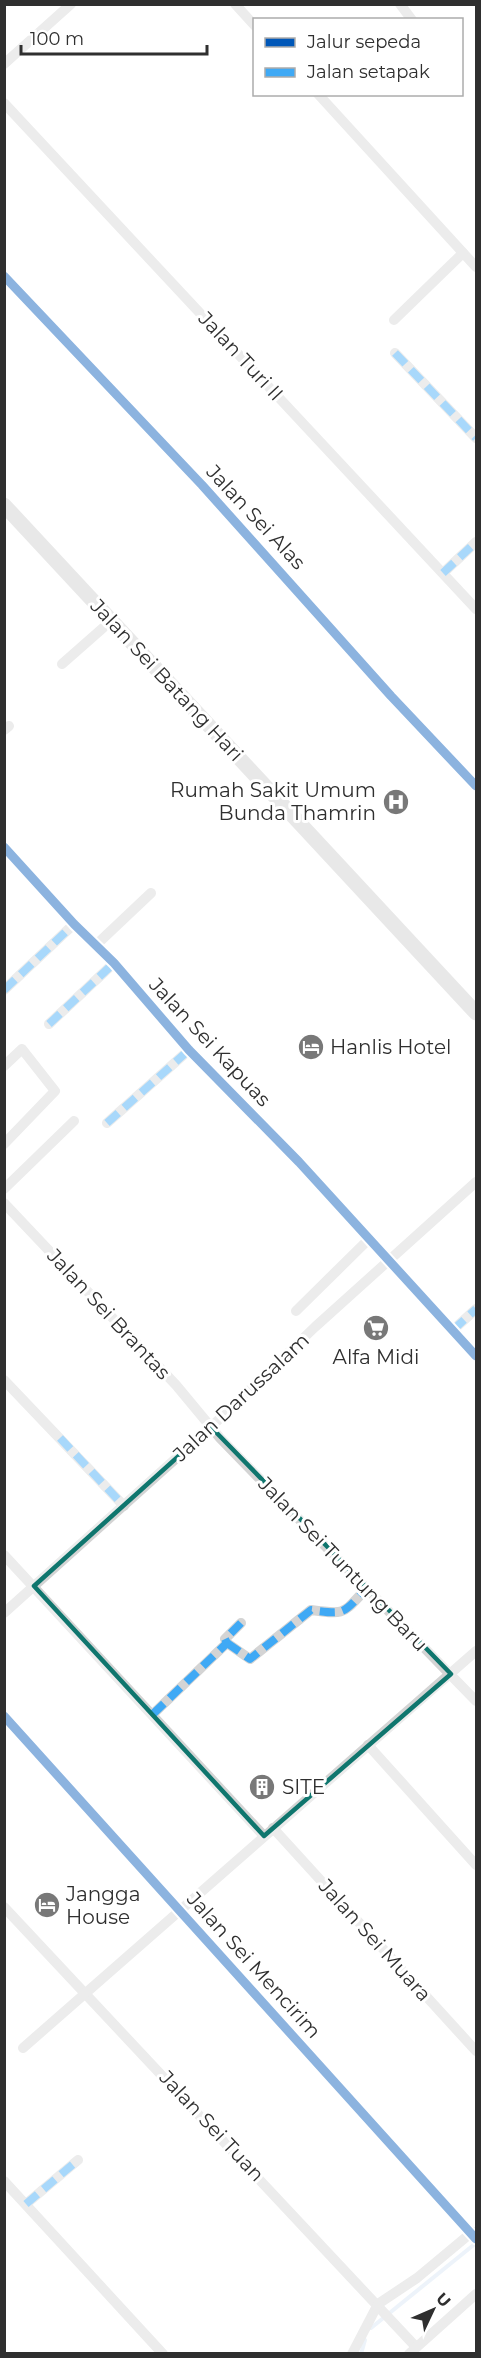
<svg xmlns="http://www.w3.org/2000/svg" width="481" height="2358" font-family="Montserrat,sans-serif">
  <rect width="100%" height="100%" fill="#fff"/>
  <g fill="none" stroke-linecap="round" stroke-linejoin="round">
    <!-- stream -->
    <g stroke="#d7e5f3" stroke-width="4">
      <path d="M371 2328 476 2243"/>
      <path d="M361 2354 365 2340"/>
    </g>
    <!-- street -->
    <g stroke="#d4d4d4" stroke-width="10">
      <path d="M235 4 255 26"/>
      <path d="M400 4 412 20"/>
      <path d="M4 64 71 4"/>
      <path d="M318 94 476 267"/>
      <path d="M4 103 476 609"/>
      <path d="M4 276 202 485 391 696 476 786"/>
      <path d="M394 320 463 253"/>
      <path d="M395 353 476 438"/>
      <path d="M443 573 476 542"/>
      <path d="M62 664 112 620"/>
      <path d="M4 730 9 726"/>
      <path d="M4 847 74 924 114 963 189 1050 299 1162 476 1356"/>
      <path d="M96 945 151 893"/>
      <path d="M4 990 74 924"/>
      <path d="M49 1024 114 963"/>
      <path d="M4 1066 22 1049 55 1091 4 1144"/>
      <path d="M107 1123 189 1050"/>
      <path d="M4 1189 74 1121"/>
      <path d="M4 1203 176 1385 220 1438 476 1701"/>
      <path d="M296 1311 369 1239"/>
      <path d="M453 1330 476 1309"/>
      <path d="M4 1380 124 1506"/>
      <path d="M4 1555 264 1836"/>
      <path d="M4 1613 211 1427 315 1327 476 1182"/>
      <path d="M227 1643 250 1659 311 1610C347 1615 342 1614 367 1588"/>
      <path d="M153 1714 227 1643 225 1639 241 1623"/>
      <path d="M4 1716 476 2239"/>
      <path d="M368 1745 476 1865"/>
      <path d="M273 1828 476 2051"/>
      <path d="M4 1907 416 2347"/>
      <path d="M23 2048 476 1651"/>
      <path d="M4 2181 163 2354"/>
      <path d="M26 2204 78 2160"/>
      <path d="M352 2354 378 2304 417 2278 471 2233 476 2232"/>
      <path d="M409 2354 476 2294"/>
    </g>
    <!-- secondary -->
    <path stroke="#cdcdcd" stroke-width="15" d="M4 505 476 1013"/>
    <!-- quiet -->
    <g stroke="#3fa9f5" stroke-width="8" stroke-dasharray="15 8" stroke-linecap="butt">
      <path d="M395 353 476 438"/>
      <path d="M443 573 476 542"/>
      <path d="M4 990 74 924"/>
      <path d="M49 1024 114 963"/>
      <path d="M107 1123 189 1050"/>
      <path d="M453 1330 476 1309"/>
      <path d="M60 1438 124 1506"/>
      <path d="M227 1643 250 1659 311 1610C347 1615 342 1614 367 1588"/>
      <path d="M153 1714 227 1643 225 1639 241 1623"/>
      <path d="M26 2204 78 2160"/>
    </g>
    <!-- cycleway casing -->
    <g stroke="#fff" stroke-width="13">
      <g id="cycleway">
        <path d="M4 276 202 485 391 696 476 786"/>
        <path d="M4 847 74 924 114 963 189 1050 299 1162 476 1356"/>
        <path d="M4 1716 476 2239"/>
      </g>
    </g>
    <!-- cycleway -->
    <use href="#cycleway" stroke="#0057b8" stroke-width="9"/>
  </g>
  <!-- marked area -->
  <path d="M0 0H481V2358H0ZM211 1427 451 1674 264 1836 34 1586Z" fill="#fff" fill-opacity=".55" fill-rule="evenodd"/>
  <path fill="none" stroke="#0f766e" stroke-width="4.5" stroke-linejoin="round" d="M211 1427 451 1674 264 1836 34 1586Z"/>
  <!-- icons -->
  <defs>
    <g id="hospital-disc" transform="scale(1.35)"><circle r="9.5" fill="#787878" stroke="#fff"/><path d="M-5-5h3v3.5h4V-5h3V5h-3V1.5h-4V5h-3Z" fill="#fff"/></g>
    <g id="hotel-disc" transform="scale(1.35)"><circle r="9.5" fill="#787878" stroke="#fff"/><path d="M-6-4.5h1.5V1H6V5H4.5V3h-9V5H-6ZM-4 0a1.8 1.8 0 1 1 3.6 0ZM.5 0V-2.5h3Q6-2.5 6 0Z" fill="#fff"/></g>
    <g id="supermarket-disc" transform="scale(1.35)"><circle r="9.5" fill="#787878" stroke="#fff"/><path d="M-6-5.5h2.5l.6 2H6L4.5 2H-2.5L-4.4-4H-6ZM-1.5 3.2a1.3 1.3 0 1 0 .1 0ZM3 3.2a1.3 1.3 0 1 0 .1 0Z" fill="#fff"/></g>
    <g id="building-disc" transform="scale(1.35)"><circle r="9.5" fill="#787878" stroke="#fff"/><path d="M-4-6H4V6H1V3H-1V6H-4ZM-2.5-4.3h1.7v1.8h-1.7ZM.8-4.3h1.7v1.8H.8ZM-2.5-1h1.7V.8h-1.7ZM.8-1h1.7V.8H.8Z" fill="#fff"/></g>
  </defs>
  <g fill-rule="evenodd">
    <use href="#hospital-disc" x="396" y="802"/>
    <use href="#hotel-disc" x="311" y="1047"/>
    <use href="#supermarket-disc" x="376" y="1328"/>
    <use href="#building-disc" x="262" y="1787"/>
    <use href="#hotel-disc" x="47" y="1905"/>
  </g>
  <g text-anchor="middle" dominant-baseline="central" stroke-width="6" stroke-linejoin="round" paint-order="stroke">
    <!-- street labels -->
    <g font-size="20" fill="#2f2f2f" stroke="#fff">
      <text transform="translate(241 356) rotate(47)">Jalan Turi II</text>
      <text transform="translate(256 517) rotate(47)">Jalan Sei Alas</text>
      <text transform="translate(167 680) rotate(47)">Jalan Sei Batang Hari</text>
      <text transform="translate(210 1042) rotate(47)">Jalan Sei Kapuas</text>
      <text transform="translate(109 1314) rotate(47)">Jalan Sei Brantas</text>
      <text transform="translate(241 1397) rotate(-43)">Jalan Darussalam</text>
      <text transform="translate(343 1564) rotate(46)">Jalan Sei Tuntung Baru</text>
      <text transform="translate(375 1940) rotate(48)">Jalan Sei Muara</text>
      <text transform="translate(254 1965) rotate(48)">Jalan Sei Mencirim</text>
      <text transform="translate(212 2126) rotate(47)">Jalan Sei Tuan</text>
    </g>
    <!-- poi labels -->
    <g font-size="20" fill="#2f2f2f" stroke="#fff" text-anchor="start">
      <text x="376" y="790" text-anchor="end">Rumah Sakit Umum<tspan x="376" dy="23">Bunda Thamrin</tspan></text>
      <text x="330" y="1047">Hanlis Hotel</text>
      <text x="376" y="1357" text-anchor="middle">Alfa Midi</text>
      <text x="282" y="1787">SITE</text>
      <text x="66" y="1894">Jangga<tspan x="66" dy="23">House</tspan></text>
    </g>
  </g>
  <!-- border -->
  <rect width="481" height="2358" fill="none" stroke="#2f2f2f" stroke-width="12"/>
  <!-- legend -->
  <rect x="253" y="18" width="210" height="78" fill="#ffffff" stroke="#acacac" stroke-width="1.5"/>
  <rect x="265" y="38" width="30" height="9" fill="#0057b8" stroke="#acacac" stroke-width="1.5"/>
  <text x="307" y="48" font-size="18" fill="#2f2f2f">Jalur sepeda</text>
  <rect x="265" y="68" width="30" height="9" fill="#3fa9f5" stroke="#acacac" stroke-width="1.5"/>
  <text x="307" y="78" font-size="18" fill="#2f2f2f">Jalan setapak</text>
  <!-- north arrow -->
  <g transform="translate(433 2310) rotate(46)" stroke="#ffffff" stroke-width="4.5" paint-order="stroke">
  <path d="M0-4.5L10 22L0 15L-10 22Z" fill="#2f2f2f"/>
  <text y="-9" font-size="16" font-weight="bold" text-anchor="middle" fill="#2f2f2f">U</text>
  </g>
  <!-- scale -->
  <path d="M21 45v9h186v-9" fill="none" stroke="#2f2f2f" stroke-width="3"/>
  <text x="30" y="45" font-size="18" fill="#2f2f2f" stroke="#ffffff" stroke-width="4.5" paint-order="stroke">100 m</text>
</svg>
